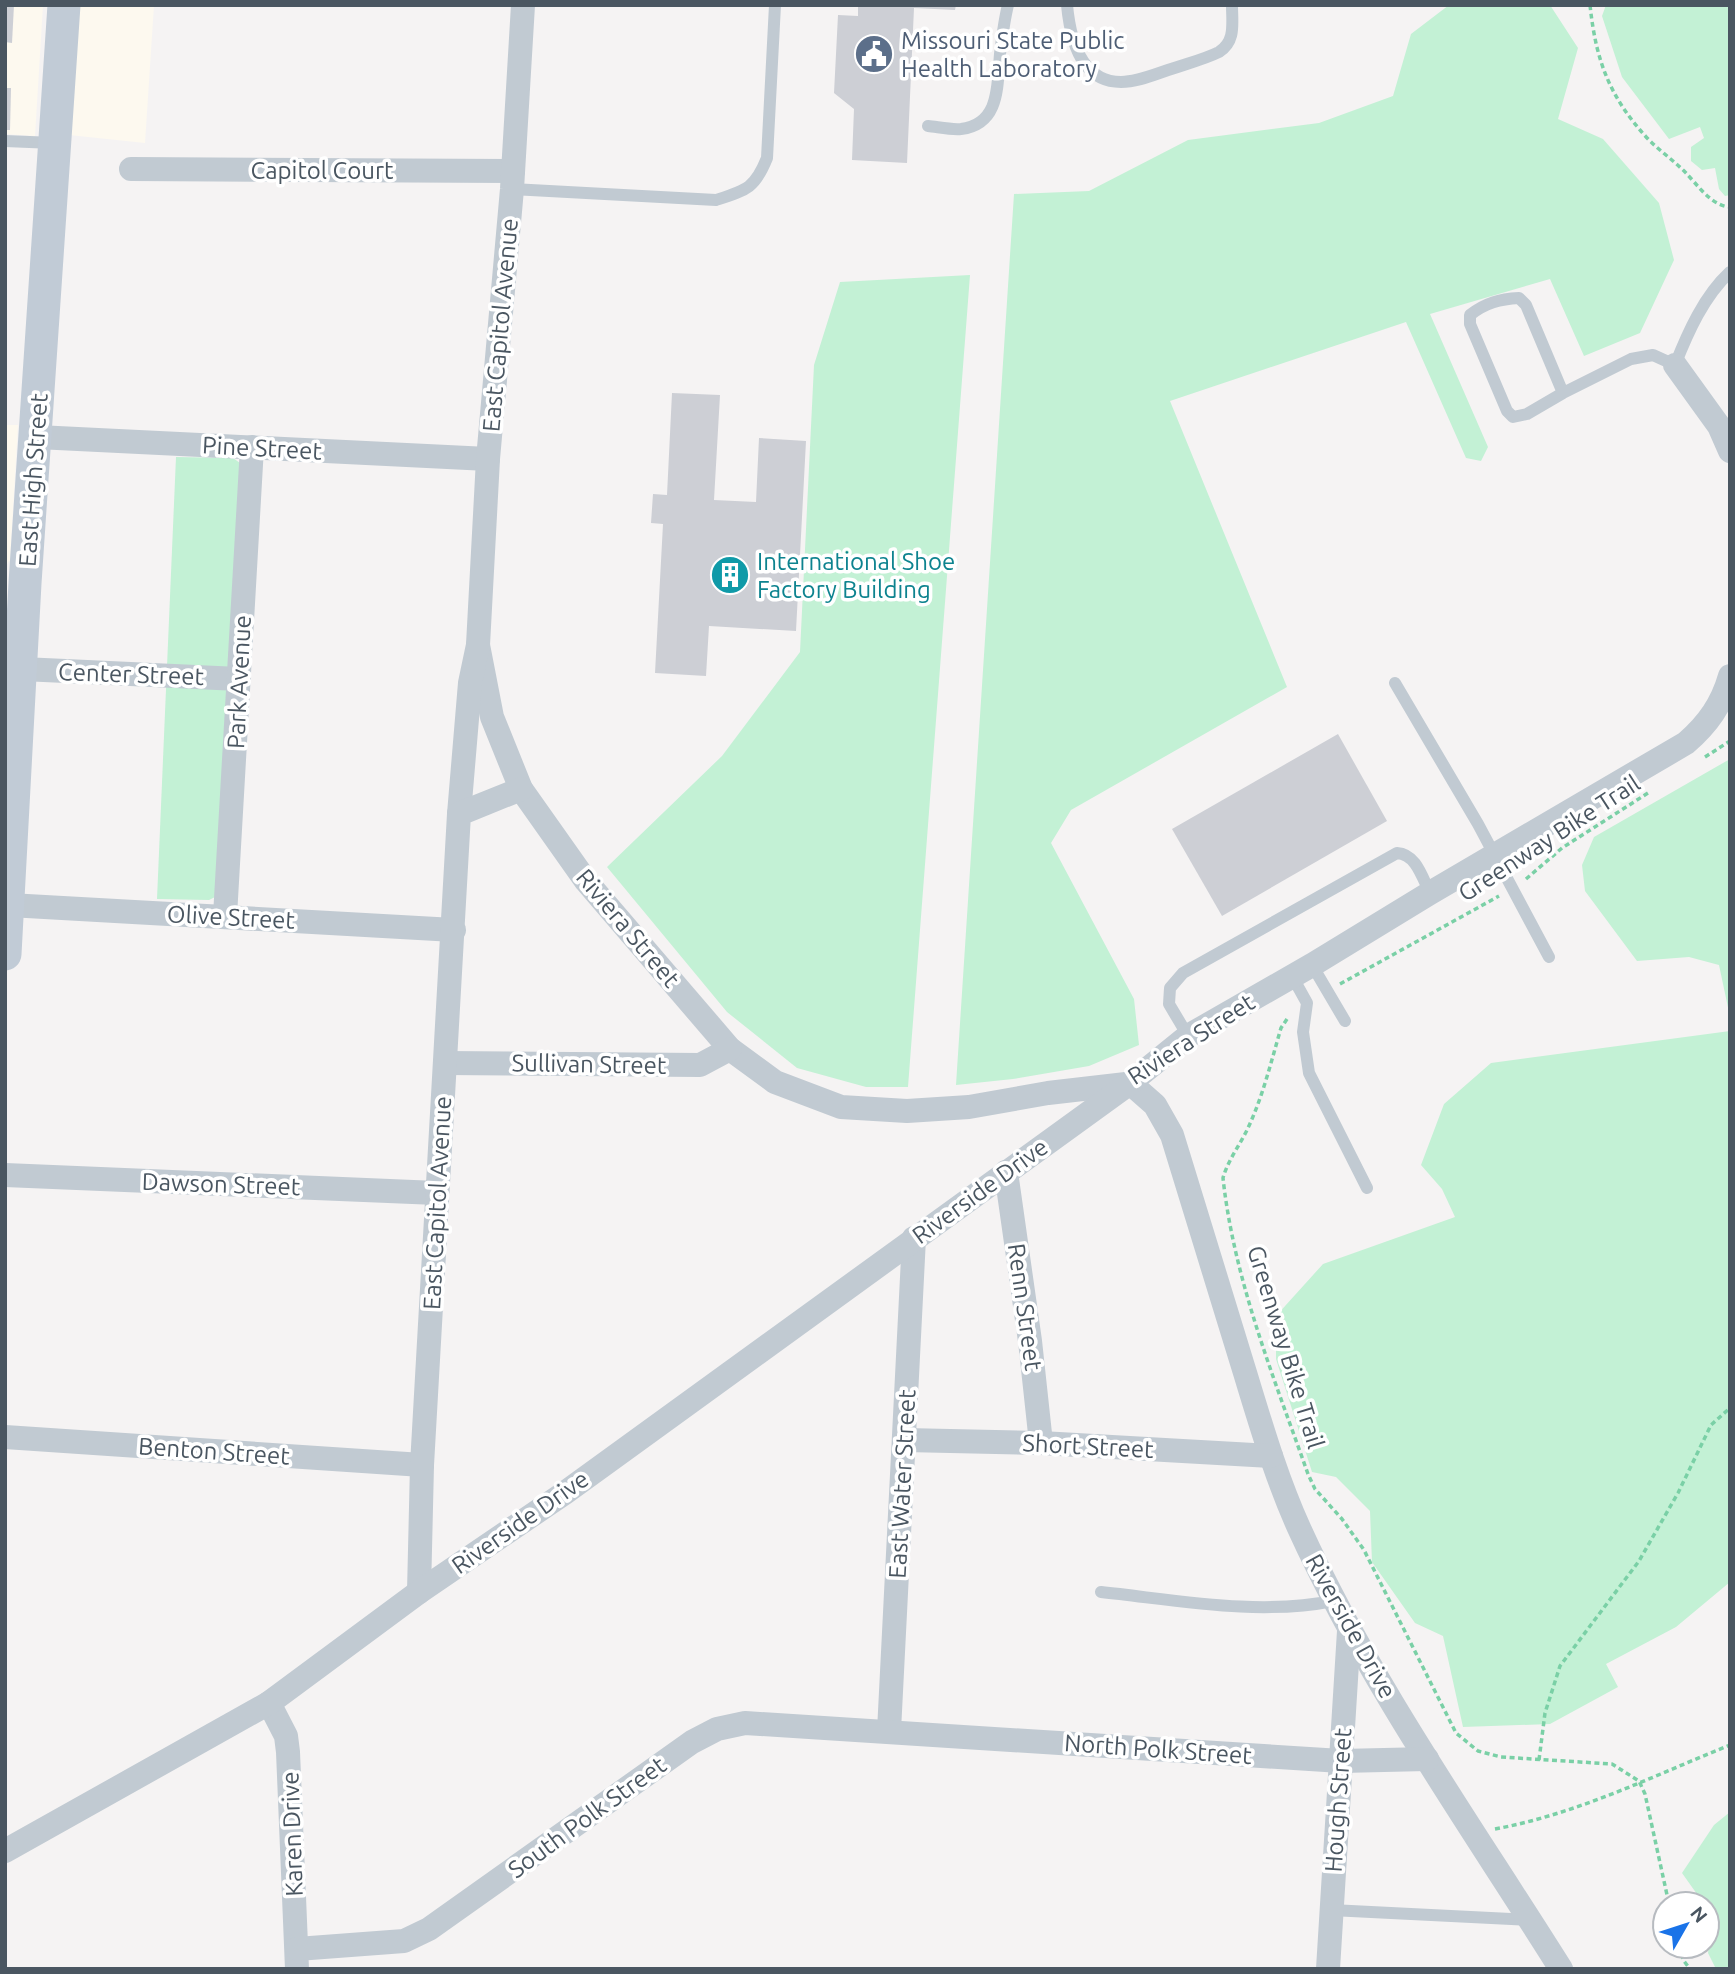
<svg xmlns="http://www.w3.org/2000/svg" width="1735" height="1974" font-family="Ubuntu,sans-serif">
  <rect width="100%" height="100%" fill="#f5f3f3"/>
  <!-- commercial -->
  <g fill="#fdf9ef">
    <path d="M5 5H43L35 136 5 134Z"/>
    <path d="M78 5H154L145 143 69 135Z"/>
    <path d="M5 425H18L10 560 5 567Z"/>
  </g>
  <!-- green -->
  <g fill="#c3f1d5">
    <path d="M1449 5H1550L1578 48 1558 119 1603 139 1659 203 1674 260 1640 333 1584 356 1550 279 1430 314 1488 447 1481 461 1466 458 1406 322 1170 401 1287 687 1071 810 1051 843 1134 999 1139 1045 1089 1066 1013 1079 956 1085 1014 194 1089 191 1188 140 1319 123 1393 96 1411 34Z"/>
    <path d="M1606 5H1730V195L1725 196 1719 189 1715 168 1702 170 1691 161V147L1704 138 1700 127 1669 139 1622 77 1602 16Z"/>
    <path d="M970 275 908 1087H866L797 1068 727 1012 607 867 722 756 800 652 814 365 840 282Z"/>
    <path d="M176 457 233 458 240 463 215 897 209 900 157 899Z"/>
    <path d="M1730 759V1017L1719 965 1689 957 1637 961 1585 891 1582 865 1594 837Z"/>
    <path d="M1730 1031V1582L1676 1627 1606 1664 1618 1687 1550 1724 1463 1727 1443 1636 1415 1623 1372 1562 1370 1511 1336 1477 1312 1472 1276 1359V1316L1323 1264 1455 1217 1442 1189 1421 1165 1444 1104 1491 1063Z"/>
    <path d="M1730 1812V1969H1716L1708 1953 1713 1916 1707 1904H1704L1682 1873 1714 1825Z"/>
  </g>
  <!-- building -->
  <g fill="#cdcfd5">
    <path d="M5 5H14L12 43 5 42Z"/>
    <path d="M858 5H956L955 10 914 8 907 163 852 160 854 109 834 93 838 15 858 16Z"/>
    <path d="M5 88H11L10 130H5Z"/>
    <path d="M672 393 720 395 714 500 756 502 759 438 806 441 796 631 709 626 706 676 655 673 663 524 651 523 653 494 667 495Z"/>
    <path d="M1338 734 1387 821 1222 916 1172 829Z"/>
  </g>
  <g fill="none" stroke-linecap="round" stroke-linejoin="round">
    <!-- path -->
    <g stroke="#7ad0a6" stroke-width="3.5" stroke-dasharray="5 3.5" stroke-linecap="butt">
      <path d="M1590 5C1596 62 1610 98 1649 140 1660 151 1673 160 1685 172 1697 184 1711 206 1730 207"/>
      <path d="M1705 757 1730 741"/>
      <path d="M1526 879 1562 848 1648 793"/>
      <path d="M1340 984 1499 896"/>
      <path d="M1287 1019 1281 1028C1271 1062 1263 1096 1248 1128 1240 1145 1228 1160 1223 1178 1234 1280 1274 1378 1308 1474L1315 1489 1342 1519 1364 1550 1456 1733 1478 1751 1501 1757 1612 1764 1639 1781 1645 1794 1669 1904"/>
      <path d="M1539 1760 1545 1713 1560 1666 1639 1561 1678 1493 1711 1425 1730 1408"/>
      <path d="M1495 1829C1577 1814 1653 1776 1730 1745"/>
      <path d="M1678 1946 1684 1961 1690 1969"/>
    </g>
    <!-- service -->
    <g stroke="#c1cad2" stroke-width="12">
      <path d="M1067 5C1070 37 1080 82 1121 82 1137 82 1153 75 1168 70 1185 64 1203 60 1219 52 1236 41 1232 24 1232 5"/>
      <path d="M928 126C938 127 951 130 961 129 1001 124 997 84 1000 54 1002 38 1004 21 1008 5"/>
      <path d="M5 141 54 143"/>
      <path d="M512 189 716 200C747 190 755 188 767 158L775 5"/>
      <path d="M1563 393 1526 305 1519 298C1500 299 1485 303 1470 315V324L1507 411 1513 417 1527 414 1563 393 1631 359 1653 355 1675 365C1688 332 1704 296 1730 272"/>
      <path d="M1395 683 1478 824 1549 957"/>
      <path d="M1312 965 1345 1021"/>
      <path d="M1292 976 1307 1003 1303 1032 1309 1073 1367 1188"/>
      <path d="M1188 1036 1169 1004 1170 988 1183 973 1397 853C1416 854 1422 877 1430 893"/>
      <path d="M1101 1592C1177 1600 1258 1616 1333 1601"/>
      <path d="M1331 1910 1530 1920"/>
    </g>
    <!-- minor -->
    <g stroke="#c1cad2" stroke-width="24">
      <path d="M131 169 513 171"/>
      <path d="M1675 365 1719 426 1730 451"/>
      <path d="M37 437 488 459"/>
      <path d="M478 645 492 717 521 789 586 881 730 1049 775 1082 841 1107 907 1111 969 1107 1048 1093 1126 1084"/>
      <path d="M22 669 239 679"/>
      <path d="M459 814 470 683 478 645 488 459 512 189 523 5"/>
      <path d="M9 905 454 930"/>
      <path d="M225 916 252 447"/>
      <path d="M445 1063 700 1065 730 1049"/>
      <path d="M1130 1083 1155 1105 1172 1135C1195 1211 1219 1287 1242 1363 1259 1418 1275 1475 1299 1528 1370 1684 1470 1824 1561 1969"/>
      <path d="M1006 1172 1030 1341 1041 1443"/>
      <path d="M5 1175 437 1193"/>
      <path d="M5 1437 422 1465"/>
      <path d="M905 1440 1041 1443 1271 1456"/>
      <path d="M419 1592 422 1465 459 814 521 789"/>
      <path d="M269 1703 286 1736 288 1752 297 1969"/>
      <path d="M889 1731 914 1238"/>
      <path d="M5 1851 269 1703 419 1592 566 1492 1130 1083 1188 1036 1312 965 1430 893 1686 743C1708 724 1722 704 1730 676"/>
      <path d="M297 1949 404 1941 429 1929 692 1742 717 1729 745 1723 1341 1761 1427 1759"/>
      <path d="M1328 1969 1349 1631"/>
    </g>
    <!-- secondary -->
    <path stroke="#c1cbd6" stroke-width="33" d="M5 954 25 583 64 5"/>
  </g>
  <!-- icons -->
  <defs>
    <g id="civic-disc" transform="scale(2.0125)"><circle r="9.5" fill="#5c6f8a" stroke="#fff"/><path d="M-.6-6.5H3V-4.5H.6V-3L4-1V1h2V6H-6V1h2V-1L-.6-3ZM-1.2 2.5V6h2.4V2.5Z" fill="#fff"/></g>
    <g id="building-disc" transform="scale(2.0125)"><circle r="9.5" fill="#0f9aa8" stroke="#fff"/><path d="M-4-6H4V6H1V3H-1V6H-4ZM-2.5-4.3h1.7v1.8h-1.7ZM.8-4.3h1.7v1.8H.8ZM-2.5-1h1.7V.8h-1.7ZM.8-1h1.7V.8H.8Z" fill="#fff"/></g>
  </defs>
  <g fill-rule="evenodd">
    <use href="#civic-disc" x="874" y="54"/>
    <use href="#building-disc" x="730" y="575"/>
  </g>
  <g text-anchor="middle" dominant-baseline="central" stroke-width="7" stroke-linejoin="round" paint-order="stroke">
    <!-- service labels -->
    <g font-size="24" fill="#4e5e75" stroke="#fff" text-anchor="start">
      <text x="901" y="40">Missouri State Public<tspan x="901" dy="28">Health Laboratory</tspan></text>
    </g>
    <!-- street labels -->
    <g font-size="24" fill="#4a5661" stroke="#fff">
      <text x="322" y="170">Capitol Court</text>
      <text transform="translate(500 325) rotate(-85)">East Capitol Avenue</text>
      <text transform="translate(262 448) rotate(3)">Pine Street</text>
      <text transform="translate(33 480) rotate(-86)">East High Street</text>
      <text transform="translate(131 674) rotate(2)">Center Street</text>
      <text transform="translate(239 682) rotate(-87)">Park Avenue</text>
      <text transform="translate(1549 838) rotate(-33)">Greenway Bike Trail</text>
      <text transform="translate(231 917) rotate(3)">Olive Street</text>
      <text transform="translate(628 928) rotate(50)">Riviera Street</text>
      <text transform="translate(1191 1039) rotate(-33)">Riviera Street</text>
      <text transform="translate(589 1064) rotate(1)">Sullivan Street</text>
      <text transform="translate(221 1184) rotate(2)">Dawson Street</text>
      <text transform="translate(980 1191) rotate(-36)">Riverside Drive</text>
      <text transform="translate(437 1203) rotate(-87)">East Capitol Avenue</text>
      <text transform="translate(1025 1307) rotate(82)">Renn Street</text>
      <text transform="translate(1286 1347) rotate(73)">Greenway Bike Trail</text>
      <text transform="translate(1088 1446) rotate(3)">Short Street</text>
      <text transform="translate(214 1451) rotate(4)">Benton Street</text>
      <text transform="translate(902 1484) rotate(-87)">East Water Street</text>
      <text transform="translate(520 1522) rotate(-35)">Riverside Drive</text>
      <text transform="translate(1351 1626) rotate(61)">Riverside Drive</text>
      <text transform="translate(1158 1749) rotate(4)">North Polk Street</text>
      <text transform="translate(1338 1800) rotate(-86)">Hough Street</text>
      <text transform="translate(587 1817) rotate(-36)">South Polk Street</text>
      <text transform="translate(292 1834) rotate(-92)">Karen Drive</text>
    </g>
    <!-- culture labels -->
    <g font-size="24" fill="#0d838f" stroke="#fff" text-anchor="start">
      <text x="757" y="561">International Shoe<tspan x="757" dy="28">Factory Building</tspan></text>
    </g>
  </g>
  <!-- border -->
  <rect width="1735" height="1974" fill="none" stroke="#4a5661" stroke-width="14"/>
  <!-- north arrow -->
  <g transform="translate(1686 1925) rotate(51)"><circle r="33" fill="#ffffff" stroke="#b7bbc0" stroke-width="2"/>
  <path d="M0-5L12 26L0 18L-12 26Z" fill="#1a73e8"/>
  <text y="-10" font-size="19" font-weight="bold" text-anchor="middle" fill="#4a5661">N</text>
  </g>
</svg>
